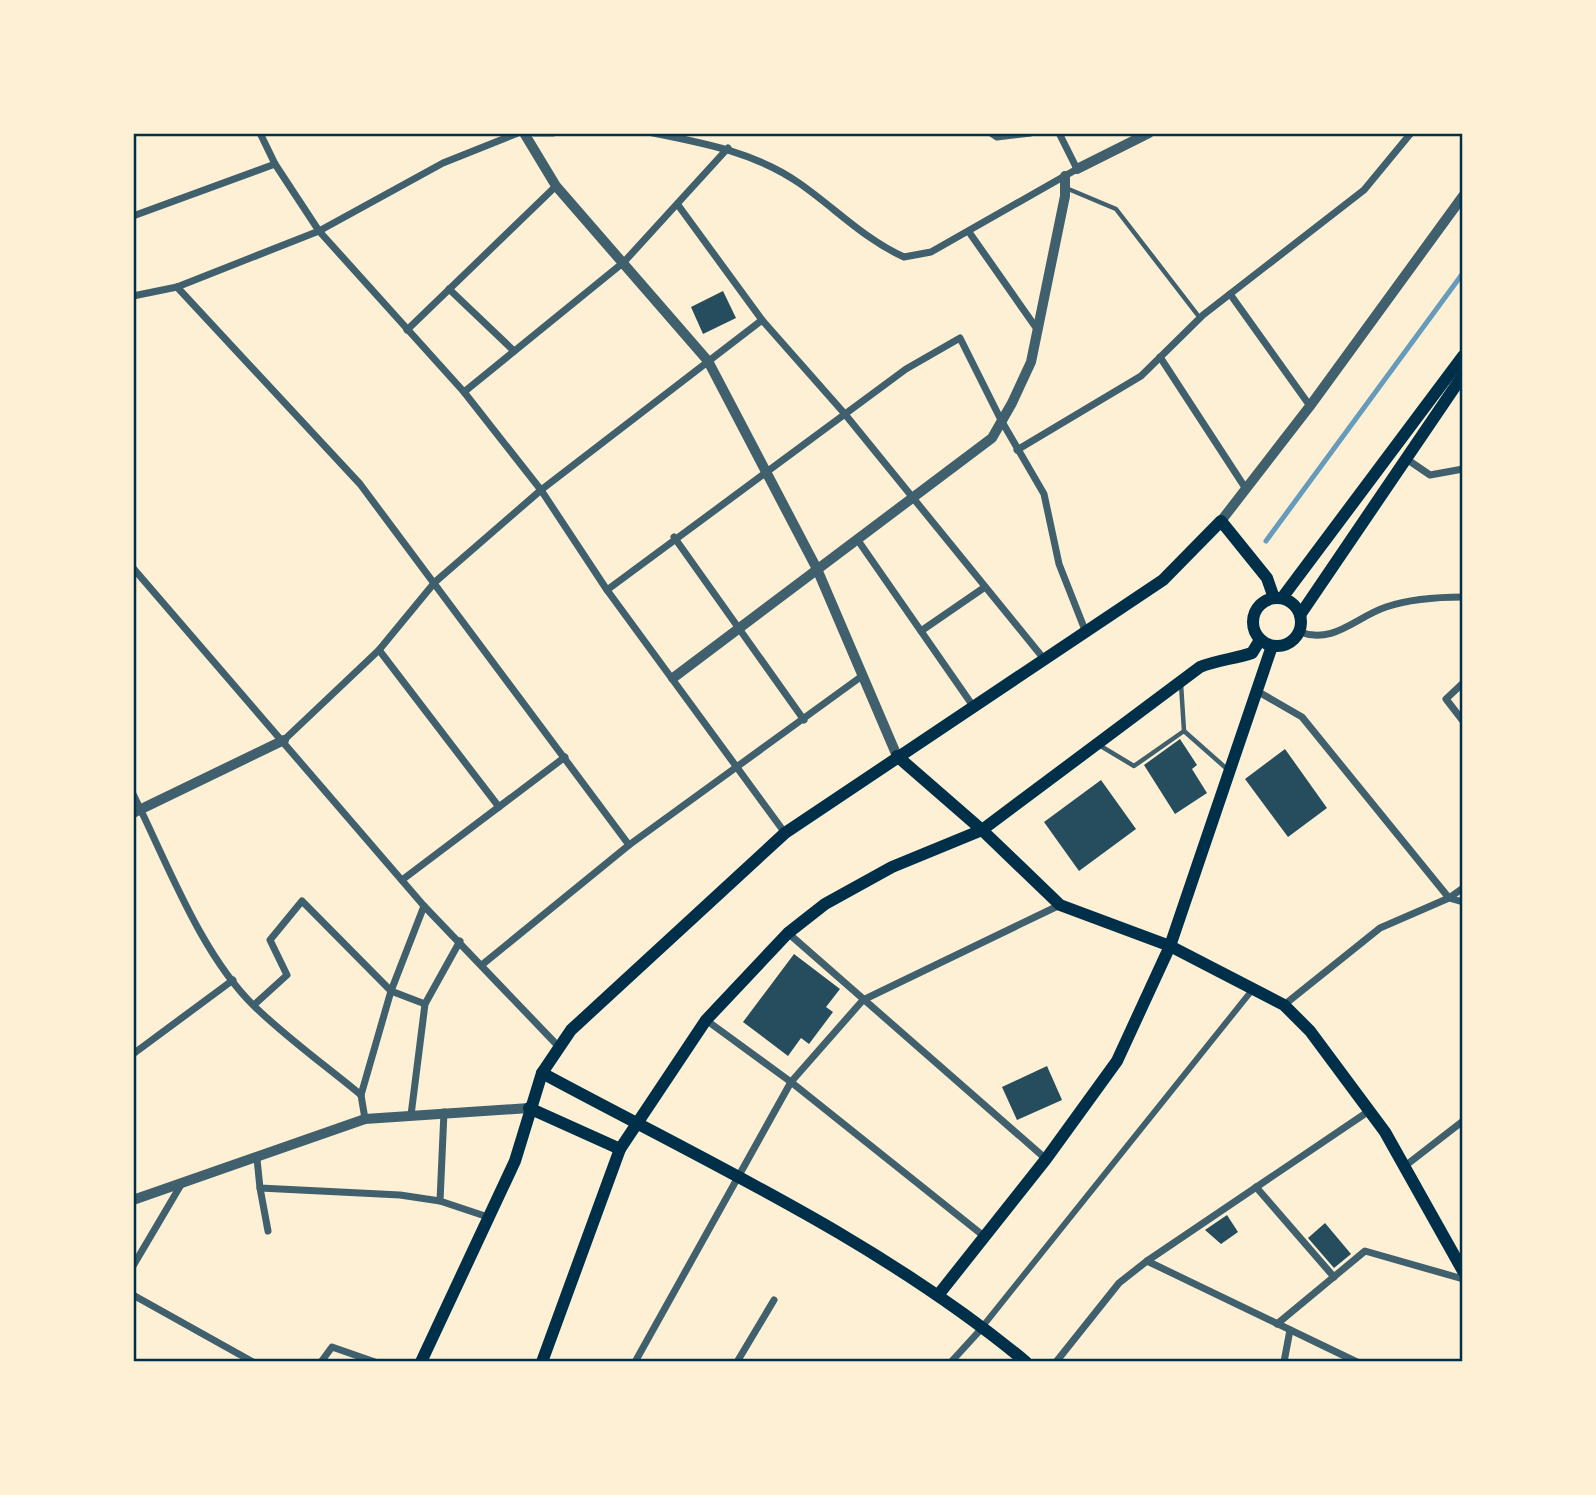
<svg xmlns="http://www.w3.org/2000/svg" width="1596" height="1495" font-family="'Sofia Sans Condensed',sans-serif">
  <rect width="100%" height="100%" fill="#fdf0d5"/>
  <g fill="none" stroke-linecap="round" stroke-linejoin="round">
    <!-- stream -->
    <path stroke="#669bbc" stroke-width="5" d="M1266 541 1463 273"/>
  </g>
  <!-- building -->
  <g fill="#264d5e">
    <path d="M723 291 736 318 703 334 691 307Z"/>
    <path d="M1180 739 1197 765 1192 769 1207 793 1175 814 1144 765Z"/>
    <path d="M1285 749 1327 808 1288 837 1245 779Z"/>
    <path d="M1101 780 1136 829 1079 871 1044 822Z"/>
    <path d="M794 954 840 989 826 1007 833 1012 809 1044 801 1038 788 1056 743 1022Z"/>
    <path d="M1047 1066 1062 1100 1017 1120 1002 1087Z"/>
    <path d="M1227 1215 1238 1232 1221 1244 1205 1230Z"/>
    <path d="M1325 1223 1351 1254 1334 1268 1308 1238Z"/>
  </g>
  <g fill="none" stroke-linecap="round" stroke-linejoin="round">
    <!-- service -->
    <g stroke="#3f606c" stroke-width="4.5">
      <path d="M1066 188 1116 209 1200 318"/>
      <path d="M1184 731 1227 769"/>
      <path d="M1099 745 1134 766 1184 731 1181 684"/>
    </g>
    <!-- pedestrian -->
    <path stroke="#3f606c" stroke-width="6" d="M983 1326 1253 989"/>
    <!-- minor -->
    <g stroke="#3f606c" stroke-width="7">
      <path d="M260 133 275 164 319 231 464 392 541 490 607 590 785 833"/>
      <path d="M534 133H553"/>
      <path d="M653 133C704 143 756 153 799 183 835 208 864 239 904 257L931 252 1077 169 1059 133"/>
      <path d="M991 133 997 137 1031 133"/>
      <path d="M678 205 762 320 844 413 1044 659"/>
      <path d="M133 216 275 164"/>
      <path d="M969 232 1037 329"/>
      <path d="M177 287 360 484 629 845"/>
      <path d="M449 289 514 351"/>
      <path d="M1230 294 1310 406"/>
      <path d="M133 296 177 287 319 231 443 163 518 133"/>
      <path d="M407 330 556 186"/>
      <path d="M1160 357 1246 489"/>
      <path d="M464 392 624 262 728 148"/>
      <path d="M1017 450 1141 376 1203 315 1364 190 1411 133"/>
      <path d="M1405 458 1430 475 1463 469"/>
      <path d="M674 537 804 720"/>
      <path d="M857 539 973 706"/>
      <path d="M133 568 424 906 559 1047"/>
      <path d="M607 590 906 369 960 338 1001 420 1044 494 1059 564 1085 630"/>
      <path d="M921 631 985 587"/>
      <path d="M1300 632C1333 645 1356 617 1386 607 1410 599 1438 597 1463 597"/>
      <path d="M379 650 499 807"/>
      <path d="M1463 683 1446 699 1463 721"/>
      <path d="M1257 691 1302 717 1449 898 1463 902"/>
      <path d="M284 740 379 650 435 582 541 490 762 320"/>
      <path d="M133 794C167 862 200 953 254 1006 287 1038 326 1066 361 1095"/>
      <path d="M402 880 565 757"/>
      <path d="M788 933 1046 1159"/>
      <path d="M483 964 629 845 862 676"/>
      <path d="M254 1005 287 975 270 940 302 901 391 991 425 1004"/>
      <path d="M1284 1005 1380 928 1449 898 1463 888"/>
      <path d="M706 1020 791 1082 985 1237"/>
      <path d="M133 1054 233 980"/>
      <path d="M411 1115 425 1004 460 941"/>
      <path d="M365 1119 361 1095 391 991 424 906"/>
      <path d="M257 1159 260 1188 400 1195 440 1201 488 1217"/>
      <path d="M1405 1166 1463 1121"/>
      <path d="M1256 1187 1334 1277"/>
      <path d="M260 1188 268 1231"/>
      <path d="M440 1201 444 1112"/>
      <path d="M1147 1261 1357 1362"/>
      <path d="M133 1266 182 1183"/>
      <path d="M133 1295 253 1362"/>
      <path d="M1277 1324 1365 1251 1463 1279"/>
      <path d="M321 1362 332 1347 375 1362"/>
      <path d="M635 1362 791 1082 863 1000 1060 905"/>
      <path d="M737 1362 774 1300"/>
      <path d="M951 1362 983 1327"/>
      <path d="M1056 1362 1119 1283 1147 1261 1369 1111"/>
      <path d="M1284 1362 1290 1330"/>
    </g>
    <!-- tertiary -->
    <g stroke="#3f606c" stroke-width="10">
      <path d="M524 133 556 186 708 361 817 569 897 756"/>
      <path d="M1077 169 1149 133"/>
      <path d="M1221 521 1310 406 1463 196"/>
      <path d="M673 678 992 438 1012 403 1031 362 1065 196V176"/>
      <path d="M133 813 284 740"/>
      <path d="M133 1200 365 1119 529 1108"/>
    </g>
    <!-- secondary -->
    <g stroke="#003049" stroke-width="12">
      <circle cx="1277" cy="622" r="24"/>
      <path d="M1282 598 1463 356"/>
      <path d="M1300 615 1463 375"/>
      <path d="M897 756 982 830 1060 905 1170 946 1284 1005 1310 1031 1385 1132 1463 1271"/>
      <path d="M542 1073C707 1162 880 1241 1026 1362"/>
      <path d="M529 1108 620 1149"/>
      <path d="M939 1294 1046 1159 1117 1061 1170 946 1272 646"/>
      <path d="M421 1362 515 1161 542 1073 571 1030 785 833 1163 580 1221 521 1267 578 1274 598"/>
      <path d="M542 1362 620 1149 706 1020 788 933 825 904 892 867 982 830 1200 667C1217 660 1234 659 1252 653L1260 640"/>
    </g>
  </g>
  <!-- border -->
  <rect width="1596" height="1495" fill="none" stroke="#fdf0d5" stroke-width="270"/>
  <rect x="135" y="135" width="1326" height="1225" fill="none" stroke="#003049" stroke-width="2.5"/>
</svg>
